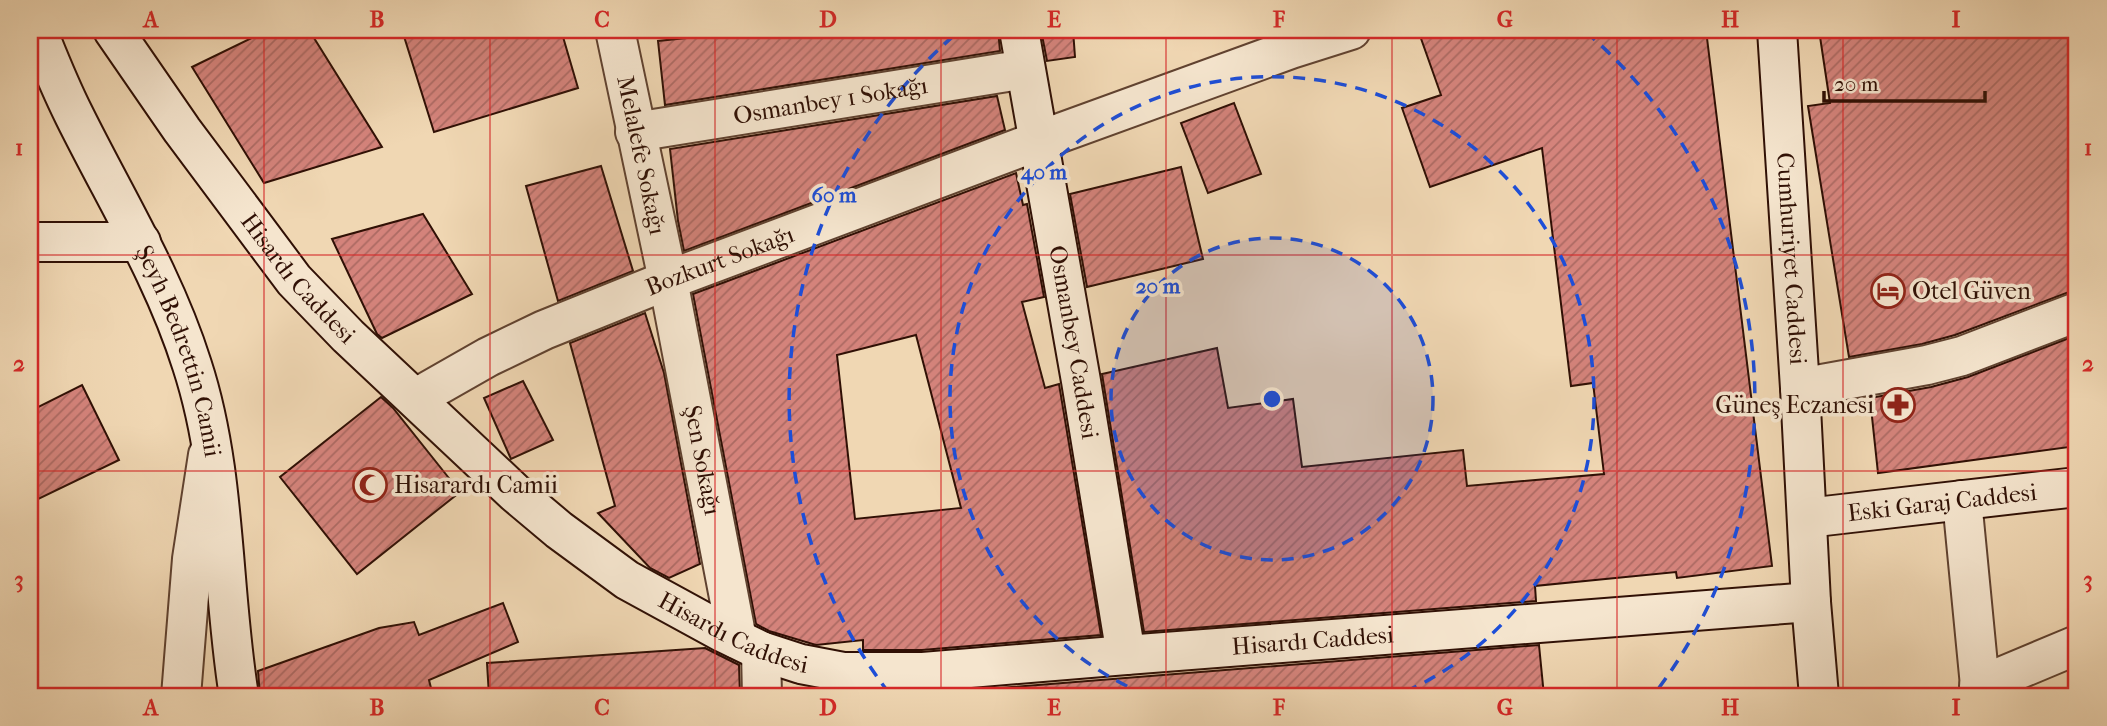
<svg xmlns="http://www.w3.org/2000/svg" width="2107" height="726" font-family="'IM FELL French Canon',serif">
  <defs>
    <pattern id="building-hatch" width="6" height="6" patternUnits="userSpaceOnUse" patternTransform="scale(1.75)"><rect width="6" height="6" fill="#d4837b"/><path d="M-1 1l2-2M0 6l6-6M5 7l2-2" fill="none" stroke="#ac6a63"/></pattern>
  </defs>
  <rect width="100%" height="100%" fill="#f0d7b3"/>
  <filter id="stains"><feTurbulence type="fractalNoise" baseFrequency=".00286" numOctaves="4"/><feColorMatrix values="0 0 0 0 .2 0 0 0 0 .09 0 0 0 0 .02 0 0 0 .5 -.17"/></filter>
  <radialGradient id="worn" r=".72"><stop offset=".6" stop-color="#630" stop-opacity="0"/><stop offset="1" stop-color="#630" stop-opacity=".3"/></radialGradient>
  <!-- building -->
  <g fill="url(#building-hatch)" stroke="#301005" stroke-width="2" fill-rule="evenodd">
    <path d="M268 30H309L382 147 264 183 192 67Z"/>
    <path d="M402 30H561L578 88 434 132Z"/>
    <path d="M762 30H998L1000 51 665 105 658 41Z"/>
    <path d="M1041 30H1073L1075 57 1047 61Z"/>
    <path d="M1418 30H1706L1772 566 1677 578 1676 572 1535 586 1536 601 1144 632 1102 374 1217 348 1228 408 1293 399 1302 467 1463 450 1467 486 1604 474 1593 383 1571 386 1542 148 1430 187 1402 108 1441 95Z"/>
    <path d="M1819 30H2077V291L2069 292 1955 335 1922 344 1849 357 1808 106 1830 103Z"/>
    <path d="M997 96 1005 130 684 251 678 221 670 149Z"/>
    <path d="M1234 103 1261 174 1208 193 1181 123Z"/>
    <path d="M601 166 633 271 558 301 526 186Z"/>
    <path d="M1181 167 1203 259 1087 287 1070 194Z"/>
    <path d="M1016 173 1023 205 1027 204 1044 297 1022 302 1045 388 1059 384 1101 635 922 650H863V640L816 645 769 631 756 624 693 294ZM916 335 961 508 855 519 837 355Z"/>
    <path d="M423 214 472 294 382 338 377 334 332 239Z"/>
    <path d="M645 313 664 373 700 564 669 578 650 568 598 513 615 506 570 343Z"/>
    <path d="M2077 335V446L1878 473 1870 398 1931 387 1968 377Z"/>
    <path d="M523 381 553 440 511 459 484 398Z"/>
    <path d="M82 385 119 460 30 503V411Z"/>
    <path d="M381 397 393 408 460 492 357 574 280 477Z"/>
    <path d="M503 603 518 642 429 680 433 696H260L258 671 379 628 414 622 419 635Z"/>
    <path d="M1539 645 1544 696H866V694H925Z"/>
    <path d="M705 648 739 665 740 696H489L487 663Z"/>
  </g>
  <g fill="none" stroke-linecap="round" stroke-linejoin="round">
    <!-- street casing -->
    <g stroke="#604230" stroke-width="42">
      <g id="street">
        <path id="s1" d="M615 30 668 280 737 639"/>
        <path id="s2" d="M635 132 1025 69"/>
        <path d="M1800 388 1927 365 1962 356 2077 312"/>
        <path id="s3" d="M416 398 488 357 544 330 668 280 1038 141 1291 49 1351 30"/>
        <path d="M1962 500 1981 696"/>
        <path d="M761 651 762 696"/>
        <path d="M1979 686 2077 645"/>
        <path d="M181 696 192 559 208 455"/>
      </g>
    </g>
    <!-- secondary casing -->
    <g stroke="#301005" stroke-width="42">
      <g id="secondary">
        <path id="s4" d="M39 30 42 42C52 67 62 91 74 115 115 198 164 276 192 365 227 472 221 586 239 696"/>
        <path id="s5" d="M113 30 182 130 294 280 348 336 515 493 559 530 627 580 724 633 761 651 801 664 843 672H923L1126 655 1811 602"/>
        <path id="s6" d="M1019 30 1081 381 1126 655"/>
        <path id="s7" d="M1777 30 1800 388 1811 602 1819 696"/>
        <path d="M30 242H141"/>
        <path id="s8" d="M1807 518 2077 487"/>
      </g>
    </g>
    <!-- street -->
    <use href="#street" stroke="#f5e5ce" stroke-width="38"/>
    <!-- secondary -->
    <use href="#secondary" stroke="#f5e5ce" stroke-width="38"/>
  </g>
  <!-- grid -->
  <path fill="none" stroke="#d62828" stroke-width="2" stroke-opacity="0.55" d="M264 30V696M490 30V696M715 30V696M941 30V696M1166 30V696M1392 30V696M1617 30V696M1843 30V696M30 255H2077M30 471H2077"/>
  <!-- distance rings -->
  <circle cx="1272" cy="399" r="161" fill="#1d4ed8" fill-opacity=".12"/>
  <g fill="none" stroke="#1d4ed8" stroke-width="3.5" stroke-dasharray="12 9">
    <circle cx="1272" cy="399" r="161"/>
    <path d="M1146 695A322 322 0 1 1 1398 695"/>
    <path d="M889 693A483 483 0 0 1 958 32M1586 32A483 483 0 0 1 1655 693"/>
  </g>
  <!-- icons -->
  <defs>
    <g id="hotel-ring" transform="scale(1.75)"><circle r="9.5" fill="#f5e5ce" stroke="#8f2418" stroke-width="1.5"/><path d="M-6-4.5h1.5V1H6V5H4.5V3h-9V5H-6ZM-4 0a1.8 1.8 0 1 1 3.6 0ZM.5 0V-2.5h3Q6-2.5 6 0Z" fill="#8f2418"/></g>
    <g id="pharmacy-ring" transform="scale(1.75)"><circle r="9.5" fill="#f5e5ce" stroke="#8f2418" stroke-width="1.5"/><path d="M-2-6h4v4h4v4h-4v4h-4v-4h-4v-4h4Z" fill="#8f2418"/></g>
    <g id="mosque-ring" transform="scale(1.75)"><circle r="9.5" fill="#f5e5ce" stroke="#8f2418" stroke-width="1.5"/><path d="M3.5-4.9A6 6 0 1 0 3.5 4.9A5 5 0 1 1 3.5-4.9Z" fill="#8f2418"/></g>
  </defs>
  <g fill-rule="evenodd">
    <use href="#hotel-ring" x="1888" y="291"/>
    <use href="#pharmacy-ring" x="1898" y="405"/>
    <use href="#mosque-ring" x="370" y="485"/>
  </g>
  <g text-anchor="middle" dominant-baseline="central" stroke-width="7" stroke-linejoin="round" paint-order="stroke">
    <!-- street labels -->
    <g font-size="24" fill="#301005" stroke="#f5e5ce">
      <text stroke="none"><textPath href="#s2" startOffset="198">Osmanbey 1 Sokağı</textPath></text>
      <text stroke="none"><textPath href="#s1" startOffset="128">Melalefe Sokağı</textPath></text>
      <text stroke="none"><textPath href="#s7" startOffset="229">Cumhuriyet Caddesi</textPath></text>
      <text stroke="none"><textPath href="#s3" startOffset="334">Bozkurt Sokağı</textPath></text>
      <text stroke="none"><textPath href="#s5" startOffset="310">Hisardı Caddesi</textPath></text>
      <text stroke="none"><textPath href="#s6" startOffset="317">Osmanbey Caddesi</textPath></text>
      <text stroke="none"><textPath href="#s4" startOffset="352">Şeyh Bedrettin Camii</textPath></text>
      <text stroke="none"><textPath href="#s1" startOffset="439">Şen Sokağı</textPath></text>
      <text stroke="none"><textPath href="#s8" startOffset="136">Eski Garaj Caddesi</textPath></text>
      <text stroke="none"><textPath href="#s5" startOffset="877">Hisardı Caddesi</textPath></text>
      <text stroke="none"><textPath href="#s5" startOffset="1465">Hisardı Caddesi</textPath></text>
    </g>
    <!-- poi labels -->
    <g font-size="24" fill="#301005" stroke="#f5e5ce" text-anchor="start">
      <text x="1912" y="291">Otel Güven</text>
      <text x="1874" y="405" text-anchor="end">Güneş Eczanesi</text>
      <text x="394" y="485">Hisarardı Camii</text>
    </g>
  </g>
  <circle cx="1272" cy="399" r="10" fill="#1d4ed8" stroke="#f5e5ce" stroke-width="3.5"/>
  <g font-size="21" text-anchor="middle" font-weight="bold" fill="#1d4ed8" stroke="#f5e5ce" stroke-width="7" stroke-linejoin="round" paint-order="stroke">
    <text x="1044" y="179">40 m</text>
    <text x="834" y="202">60 m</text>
    <text x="1158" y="293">20 m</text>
  </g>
  <!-- margin -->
  <rect width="2107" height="726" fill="none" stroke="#f0d7b3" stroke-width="77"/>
  <!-- scale -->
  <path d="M1824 91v10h161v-10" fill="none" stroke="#301005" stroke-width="3.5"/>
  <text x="1834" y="91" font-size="21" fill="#301005" stroke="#f5e5ce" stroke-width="5" paint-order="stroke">20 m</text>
  <rect x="38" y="38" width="2030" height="650" fill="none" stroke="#d62828" stroke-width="2.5"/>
  <g font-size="23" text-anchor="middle" font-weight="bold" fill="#d62828">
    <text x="151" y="27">A</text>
    <text x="377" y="27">B</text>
    <text x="602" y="27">C</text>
    <text x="828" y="27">D</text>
    <text x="1054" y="27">E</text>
    <text x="1279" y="27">F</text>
    <text x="1505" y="27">G</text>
    <text x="1730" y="27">H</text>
    <text x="1956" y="27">I</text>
    <text x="19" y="155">1</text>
    <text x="2088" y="155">1</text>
    <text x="19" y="371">2</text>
    <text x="2088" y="371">2</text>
    <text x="19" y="587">3</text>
    <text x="2088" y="587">3</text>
    <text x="151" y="715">A</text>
    <text x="377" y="715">B</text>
    <text x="602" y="715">C</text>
    <text x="828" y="715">D</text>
    <text x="1054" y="715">E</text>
    <text x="1279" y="715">F</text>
    <text x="1505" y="715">G</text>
    <text x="1730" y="715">H</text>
    <text x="1956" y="715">I</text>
  </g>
  <rect width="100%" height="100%" filter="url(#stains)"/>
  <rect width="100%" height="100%" fill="url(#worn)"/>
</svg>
